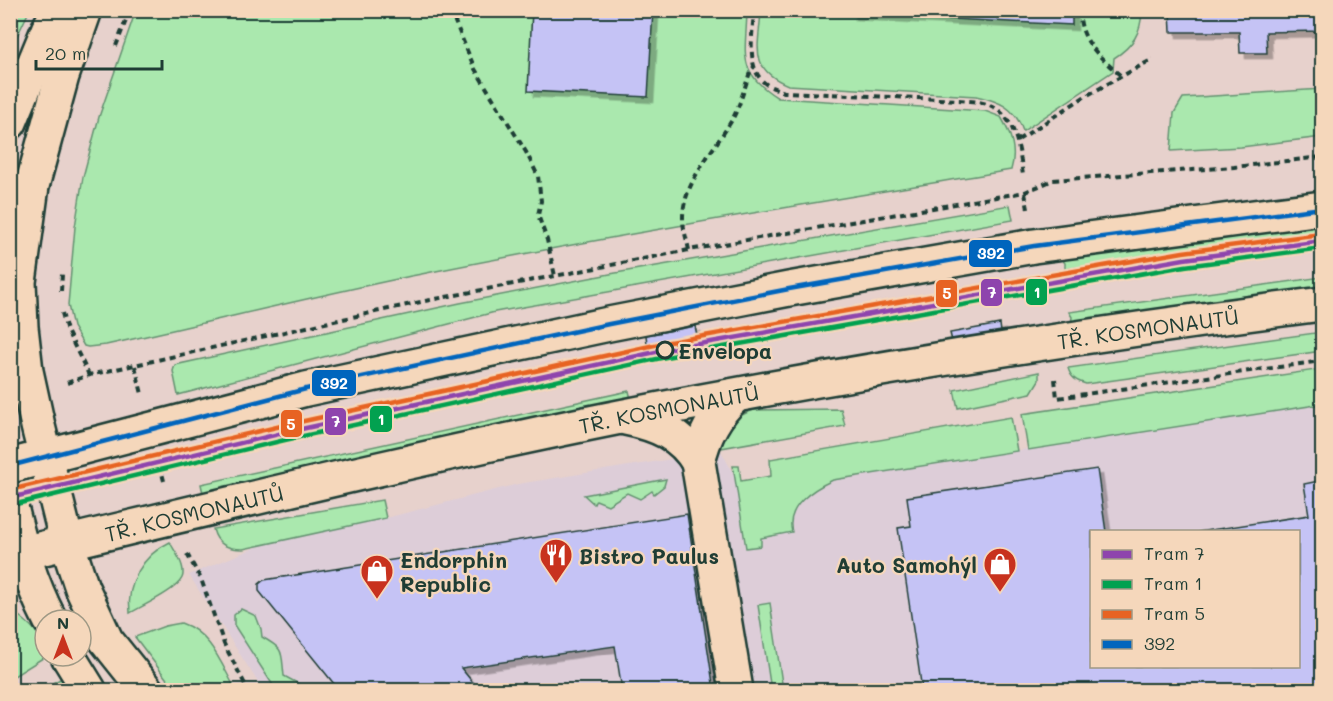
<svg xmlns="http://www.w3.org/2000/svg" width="1333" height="701" font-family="Mali,sans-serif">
  <defs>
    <filter id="shadow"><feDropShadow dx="5.5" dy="5.5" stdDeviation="0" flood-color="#0004"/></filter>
  </defs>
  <rect width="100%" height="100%" fill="#e7d1cc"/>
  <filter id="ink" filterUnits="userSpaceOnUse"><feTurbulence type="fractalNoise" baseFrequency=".0167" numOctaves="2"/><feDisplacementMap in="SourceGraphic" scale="12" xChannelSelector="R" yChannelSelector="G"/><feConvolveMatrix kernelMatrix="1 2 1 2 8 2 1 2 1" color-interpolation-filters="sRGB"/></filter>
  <g filter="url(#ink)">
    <!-- built -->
    <path fill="#ddcdd8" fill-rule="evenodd" d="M1322 404V690H263L189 575 259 546 386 518 518 484 721 451 736 478 751 491ZM1092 532H1298V666H1092Z"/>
    <!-- green -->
    <g fill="#aae8ae" stroke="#649271" stroke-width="1.5">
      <path d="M136 10 747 11C746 54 736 72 778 98L985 111 1001 117C1011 134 1017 150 1011 170 819 202 627 233 436 271 325 293 216 321 106 345L88 347 84 346 73 327 68 305 75 227 83 177 99 117Z"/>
      <path d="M18 11H29L11 49V24Z"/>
      <path d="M761 11H1142C1141 33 1133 46 1114 58L1113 71 1023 131C1015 107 999 101 976 96L788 85C748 69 759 46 761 11Z"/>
      <path d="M1322 89V137L1241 147 1171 151 1174 113 1183 98Z"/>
      <path d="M1010 205 1013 220 495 312 178 395 173 371 175 365 460 303 610 274Z"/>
      <path d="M1322 220V231L1065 269V263L1060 257Z"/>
      <path d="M1322 277V290L1071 324 1072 317 1069 312Z"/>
      <path d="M1322 332V351L1086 384C1076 381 1071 378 1068 368Z"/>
      <path d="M1322 369V404L1028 450 1022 414Z"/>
      <path d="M1039 372V380L1031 393 958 408 954 390Z"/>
      <path d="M629 391 632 403 204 498 201 484Z"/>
      <path d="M841 409 845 426 721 448C724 428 734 416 754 410Z"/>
      <path d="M1011 417 1017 451 833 480C813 489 785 507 792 532L761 538V546L746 548 733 466H739L741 481 771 476 770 459Z"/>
      <path d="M666 479 664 486 654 494 652 491 640 499 627 493 608 505 596 500 594 504 584 495Z"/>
      <path d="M382 500 386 518 243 549C228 549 217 545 213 529Z"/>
      <path d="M170 542C174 551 184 563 183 574 183 588 142 606 130 613 126 583 143 555 170 542Z"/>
      <path d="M770 603 783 690H771L758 605Z"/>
      <path d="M241 609 256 616 261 629 262 637C285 650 281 650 284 676L310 690H276L234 625V615Z"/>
      <path d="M11 610C29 623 43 634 46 656L11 678Z"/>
      <path d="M181 623C211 633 221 664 236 690H175L135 637 165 626Z"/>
      <path d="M66 676 74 690H39Z"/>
    </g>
    <!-- building -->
    <g fill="#c5c3f5" stroke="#1f3d34" stroke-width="1.5" filter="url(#shadow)">
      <path d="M532 10H653L648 97 528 91Z"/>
      <path d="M851 10H1072V25L850 14Z"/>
      <path d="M1170 10H1322V31L1266 32 1267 53H1240L1239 32H1171Z"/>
      <path d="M1000 324 1001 332 952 341 950 333Z"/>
      <path d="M695 326 697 335 647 344 646 335Z"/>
      <path d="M1097 469 1106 532H1092V666H1298V532H1198L1309 515 1304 484 1319 481 1322 504V655L1318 656 1322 690H922L898 528 911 526 907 497Z"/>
      <path d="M687 514 714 690H622L615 646 461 668 479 690H339L259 591V584L264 580Z"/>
    </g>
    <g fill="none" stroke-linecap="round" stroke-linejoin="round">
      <!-- minor casing -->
      <g stroke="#1f3d34" stroke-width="38">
        <g id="minor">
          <path d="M85 10 62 76 32 186 19 282 21 327 26 371 38 426 67 543 82 588 106 640 146 690"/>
          <path d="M10 122 48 30 59 10"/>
          <path d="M735 396C715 414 704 435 698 462L736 690"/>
          <path d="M626 418C656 424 682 434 698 462"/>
          <path d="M10 466 306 389 609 324 789 289 1034 246 1322 208"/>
          <path d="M10 503C21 548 29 579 50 620"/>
          <path id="s1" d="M10 556C213 508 415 458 620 417 852 371 1087 334 1322 304"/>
          <path d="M68 656 89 690"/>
        </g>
      </g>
      <!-- path -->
      <g stroke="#1f3d34" stroke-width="4" stroke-dasharray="6 4.5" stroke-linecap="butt">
        <path d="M450 10 475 69 526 152 538 176 541 201 538 215 547 240 555 276"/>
        <path d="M754 10C753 33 745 69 766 84 771 88 779 89 784 92L959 100C968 101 978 101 987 104 1016 114 1019 149 1023 175"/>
        <path d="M1080 10C1078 40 1101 58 1121 76"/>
        <path d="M116 46 130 10"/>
        <path d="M1018 140 1084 97 1153 59"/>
        <path d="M1025 193 1028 209"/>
        <path d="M689 250C687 240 683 229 683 219 682 183 716 148 733 118 741 103 745 85 751 70L754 67"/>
        <path d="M1040 285 1043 304"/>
        <path d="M61 291 62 274"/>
        <path d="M62 313 67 331 89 375"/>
        <path d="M135 366 142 394"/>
        <path d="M1055 379 1057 398 1322 361"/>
        <path d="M67 383 89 375 425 301 689 250 1025 192 1053 180 1234 167 1322 157"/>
        <path d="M160 465 164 481"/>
        <path d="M187 554 201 579 224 644 248 690"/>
      </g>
      <!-- minor -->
      <use href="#minor" stroke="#f5d7bb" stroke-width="33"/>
      <!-- bus-1 casing -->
      <g stroke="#f5d7bb" stroke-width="9">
        <path id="bus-1" d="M10 466 306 389 609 324 789 289 1034 246 1322 208"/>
      </g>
      <!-- bus-1 -->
      <use href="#bus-1" stroke="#0065bd" stroke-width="4.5"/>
      <!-- tram-1 casing -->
      <g stroke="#f5d7bb" stroke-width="9">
        <path id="tram-1" d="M10 498 283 433 665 350 1184 259 1322 241"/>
      </g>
      <!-- tram-2 casing -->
      <g stroke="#f5d7bb" stroke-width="9">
        <path id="tram-2" d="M12 505 285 440 666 357 1185 266 1322 248"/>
      </g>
      <!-- tram-3 casing -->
      <g stroke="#f5d7bb" stroke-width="9">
        <path id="tram-3" d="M10 490 281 426 664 343 1183 252 1321 234"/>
      </g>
      <!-- tram-1 -->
      <use href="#tram-1" stroke="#8e44ad" stroke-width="4.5"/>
      <!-- tram-2 -->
      <use href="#tram-2" stroke="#02a150" stroke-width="4.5"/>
      <!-- tram-3 -->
      <use href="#tram-3" stroke="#e76323" stroke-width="4.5"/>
    </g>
  </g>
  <!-- icons -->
  <defs>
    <g id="restaurant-pin" transform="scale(1.725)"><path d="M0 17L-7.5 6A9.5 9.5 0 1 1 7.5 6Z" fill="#c8321e" stroke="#f5d7bb"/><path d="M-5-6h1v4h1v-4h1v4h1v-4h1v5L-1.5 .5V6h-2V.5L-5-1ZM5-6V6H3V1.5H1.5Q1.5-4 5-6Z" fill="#fff"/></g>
    <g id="shop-pin" transform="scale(1.725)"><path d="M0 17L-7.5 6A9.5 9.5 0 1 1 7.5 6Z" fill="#c8321e" stroke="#f5d7bb"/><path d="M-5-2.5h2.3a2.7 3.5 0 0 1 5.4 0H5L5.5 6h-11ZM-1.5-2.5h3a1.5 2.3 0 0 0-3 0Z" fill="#fff"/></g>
  </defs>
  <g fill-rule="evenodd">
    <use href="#restaurant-pin" x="556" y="555"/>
    <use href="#shop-pin" x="1000" y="564"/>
    <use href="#shop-pin" x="377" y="571"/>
  </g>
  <!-- markers -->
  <circle fill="#f5d7bb" stroke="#1f3d34" stroke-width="3" cx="665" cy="350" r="8"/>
  <g text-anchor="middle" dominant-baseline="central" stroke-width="4.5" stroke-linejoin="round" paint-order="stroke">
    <!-- street labels -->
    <g font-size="21" fill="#1f3d34" stroke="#f5d7bb">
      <text stroke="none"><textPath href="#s1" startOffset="1161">TŘ. KOSMONAUTŮ</textPath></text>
      <text stroke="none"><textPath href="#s1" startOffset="675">TŘ. KOSMONAUTŮ</textPath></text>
      <text stroke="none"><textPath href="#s1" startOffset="189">TŘ. KOSMONAUTŮ</textPath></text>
    </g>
    <!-- stop labels -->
    <g font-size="21" font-weight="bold" fill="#1f3d34" stroke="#f5d7bb" text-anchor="start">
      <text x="678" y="350">Envelopa</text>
    </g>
    <!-- poi labels -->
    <g font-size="21" font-weight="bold" fill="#1f3d34" stroke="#f5d7bb" text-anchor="start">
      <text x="579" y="555">Bistro Paulus</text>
      <text x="400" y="559">Endorphin<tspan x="400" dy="24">Republic</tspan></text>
      <text x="977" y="564" text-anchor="end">Auto Samohýl</text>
    </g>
  </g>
  <g stroke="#f5d7bb" stroke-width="2">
    <rect x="968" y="239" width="45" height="29" rx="6" fill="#0065bd"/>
    <rect x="1025" y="278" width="23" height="28" rx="6" fill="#02a150"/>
    <rect x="980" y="278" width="23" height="29" rx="6" fill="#8e44ad"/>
    <rect x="935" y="279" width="23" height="29" rx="6" fill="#e76323"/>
    <rect x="311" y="369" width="46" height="28" rx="6" fill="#0065bd"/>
    <rect x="369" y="405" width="24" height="28" rx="6" fill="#02a150"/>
    <rect x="324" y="407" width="23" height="29" rx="6" fill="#8e44ad"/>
    <rect x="280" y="409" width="23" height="29" rx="6" fill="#e76323"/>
  </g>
  <g font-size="16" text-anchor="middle" font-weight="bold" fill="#fff">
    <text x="991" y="259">392</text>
    <text x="1037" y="298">1</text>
    <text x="992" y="298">7</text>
    <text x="947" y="299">5</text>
    <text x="334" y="389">392</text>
    <text x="381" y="425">1</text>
    <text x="336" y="427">7</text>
    <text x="291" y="430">5</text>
  </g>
  <!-- margin -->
  <rect width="1333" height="701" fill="none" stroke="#f5d7bb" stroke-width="36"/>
  <rect x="18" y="18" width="1297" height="665" fill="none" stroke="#1f3d34" stroke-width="2" filter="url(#ink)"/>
  <!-- legend -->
  <rect x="1090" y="530" width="210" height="138" fill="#f5d7bb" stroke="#9f9985" stroke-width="1.5"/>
  <rect x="1102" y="550" width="30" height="9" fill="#8e44ad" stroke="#9f9985" stroke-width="1.5"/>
  <text x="1144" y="560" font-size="18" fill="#1f3d34">Tram 7</text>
  <rect x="1102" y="580" width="30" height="9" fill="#02a150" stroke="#9f9985" stroke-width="1.5"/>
  <text x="1144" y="590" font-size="18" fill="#1f3d34">Tram 1</text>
  <rect x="1102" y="610" width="30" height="9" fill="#e76323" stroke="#9f9985" stroke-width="1.5"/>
  <text x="1144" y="620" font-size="18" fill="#1f3d34">Tram 5</text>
  <rect x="1102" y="640" width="30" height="9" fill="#0065bd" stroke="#9f9985" stroke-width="1.5"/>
  <text x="1144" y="650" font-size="18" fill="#1f3d34">392</text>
  <!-- north arrow -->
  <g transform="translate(63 638)"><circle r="28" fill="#f5d7bb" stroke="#9f9985" stroke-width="1.5"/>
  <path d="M0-4.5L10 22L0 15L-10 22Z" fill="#c8321e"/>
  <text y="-9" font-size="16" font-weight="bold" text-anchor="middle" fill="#1f3d34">N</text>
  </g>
  <!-- scale -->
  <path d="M36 60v9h126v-9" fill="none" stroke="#1f3d34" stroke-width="3"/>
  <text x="45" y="60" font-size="18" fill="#1f3d34" stroke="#f5d7bb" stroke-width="4.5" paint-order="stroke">20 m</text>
</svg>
